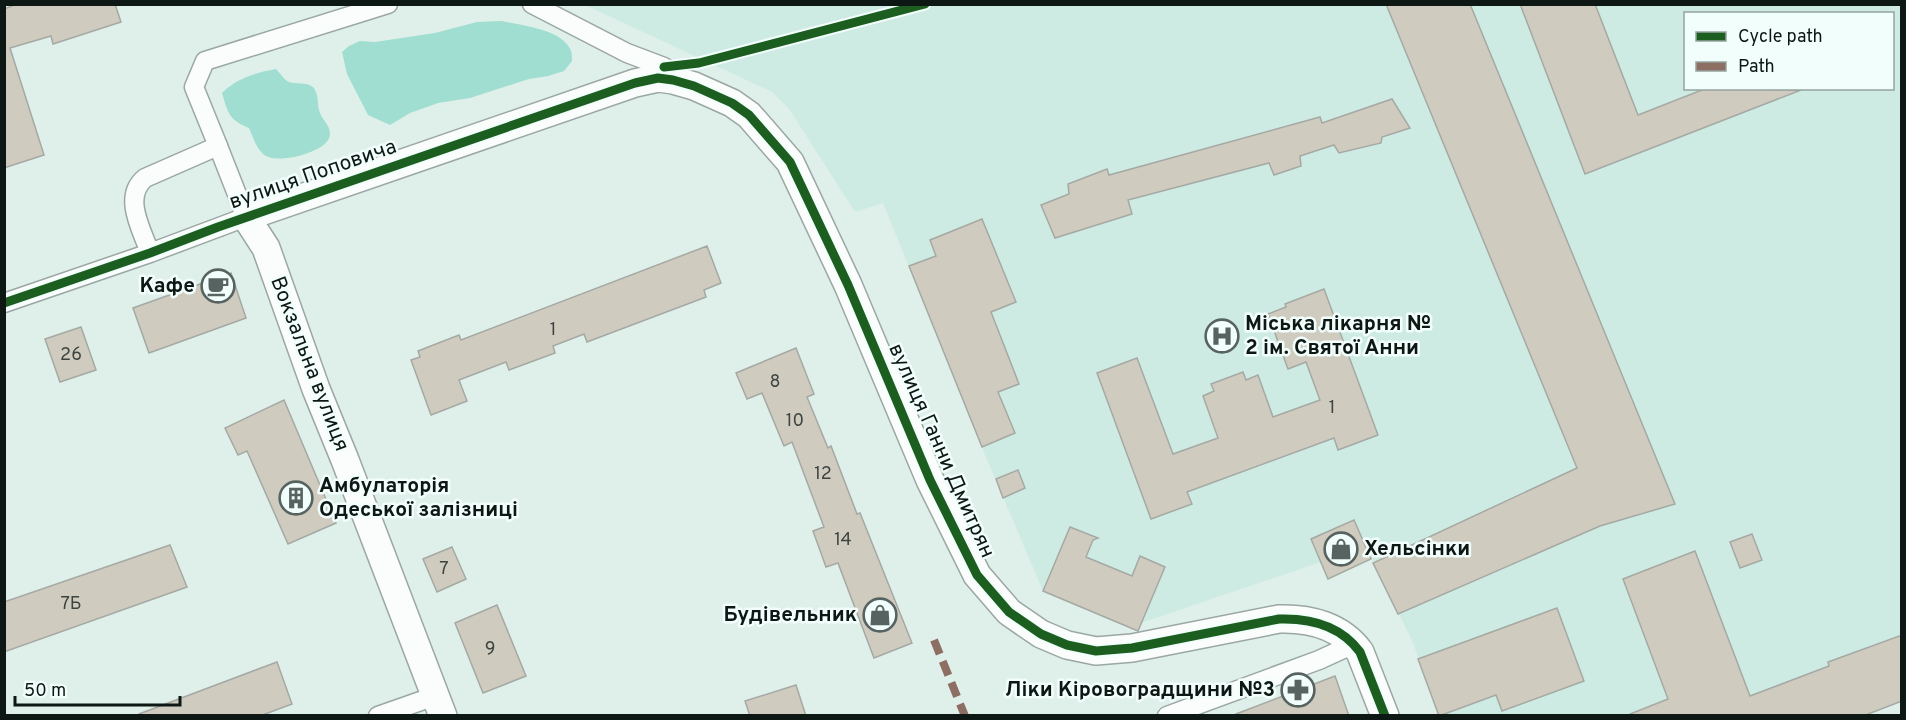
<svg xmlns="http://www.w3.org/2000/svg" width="1906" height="720" font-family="Overpass,sans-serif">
  <rect width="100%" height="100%" fill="#dfefea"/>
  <!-- built -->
  <path fill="#ceebe3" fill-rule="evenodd" d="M585 5H1901V701L1863 716 1439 715 1413 643 1354 521 1311 539 1321 562 1141 623 1043 591 986 457 883 203 855 212 789 109 772 92ZM1686 14H1892V88H1686Z"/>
  <!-- forest -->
  <g fill="#9fded0">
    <path d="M501 21C520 25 558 29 569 47 572 51 572 56 572 61L564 71 548 76 529 79 470 98 438 103 410 113 390 125 368 115 347 74 342 52 349 46 360 41 375 42 435 33 477 22Z"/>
    <path d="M276 69C280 73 284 80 289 82 297 85 311 81 315 90 319 97 317 106 320 113 323 121 330 125 330 134 330 152 279 164 266 156 257 151 253 137 249 128 229 120 228 113 222 93 237 78 255 73 276 69Z"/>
  </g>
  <!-- building -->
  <g fill="#d0cbbf" stroke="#a5a9a4" stroke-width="1.5">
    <path d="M17 4H115L121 22 53 44 51 36 10 48 44 155 4 168V9Z"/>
    <path d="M1386 4H1470L1675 504 1600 526 1398 614 1373 563 1577 468Z"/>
    <path d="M1520 4H1595L1638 115 1707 88 1801 90 1585 174Z"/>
    <path d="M1392 99 1410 128 1382 137 1381 143 1339 153 1334 145 1300 156 1301 166 1274 175 1269 163 1128 200 1132 214 1055 238 1041 205 1069 194 1068 184 1107 169 1109 175 1320 117 1322 123Z"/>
    <path d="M982 219 1016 302 991 312 1019 384 998 392 1015 433 982 447 909 266 936 256 930 240Z"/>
    <path d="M707 246 721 283 704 290 706 297 587 342 584 334 553 346 555 353 509 370 506 362 459 380 467 401 431 415 411 360 420 357 418 351 459 335 461 340Z"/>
    <path d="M231 273 246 318 149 353 133 308Z"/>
    <path d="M1324 289 1378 435 1338 450 1334 438 1187 492 1192 504 1151 519 1097 373 1137 358 1173 454 1218 438 1203 396 1214 391 1211 384 1243 372 1246 380 1258 375 1273 417 1320 400 1306 362 1288 369 1268 314 1286 307 1285 304Z"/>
    <path d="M81 327 96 370 60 382 45 339Z"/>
    <path d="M796 348 814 394 807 397 828 448 831 446 857 514 860 513 912 643 874 658 838 563 826 567 813 531 824 527 792 442 784 446 762 393 747 399 736 373Z"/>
    <path d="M284 400 336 523 288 544 247 451 238 455 225 428Z"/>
    <path d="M1018 470 1025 488 1003 498 996 479Z"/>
    <path d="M1354 520 1371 559 1328 579 1311 539Z"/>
    <path d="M1070 527 1098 538 1093 540 1086 557 1132 576 1140 556 1165 567 1138 631 1043 591Z"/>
    <path d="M1752 534 1762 560 1740 568 1730 542Z"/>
    <path d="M170 545 187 587 4 652V602Z"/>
    <path d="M452 547 466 579 437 592 423 559Z"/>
    <path d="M1695 551 1750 696 1829 666 1828 662 1902 635V701L1863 716H1630V714L1668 699 1623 579Z"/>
    <path d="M497 605 526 676 483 693 455 623Z"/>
    <path d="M1557 608 1584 681 1502 711 1496 695 1439 716 1418 659Z"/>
    <path d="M277 662 292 704 260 716H140L139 714Z"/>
    <path d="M1335 676 1349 716H1237L1236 714Z"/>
    <path d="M796 685 806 716H750L745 701Z"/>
  </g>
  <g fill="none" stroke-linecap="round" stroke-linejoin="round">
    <!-- street casing -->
    <g stroke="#9ba7a4" stroke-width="21">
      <g id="street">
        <path d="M532 4 627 53 664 67 678 76"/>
        <path d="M218 146 194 87 205 61 388 4"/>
        <path d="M4 303 150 253 246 217 218 146 145 178C122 197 142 230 150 253"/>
        <path d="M378 716 435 696"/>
        <path d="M1167 716 1319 660 1354 644"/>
      </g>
    </g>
    <!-- secondary casing -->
    <g stroke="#9ba7a4" stroke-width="30">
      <path id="secondary" d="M443 716 345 460 316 389 266 248 246 217 635 83 658 78 673 80 694 86 732 103 749 115 790 162 848 285 930 480 977 575 1009 612 1041 634 1067 645 1096 651 1132 648 1279 619C1310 618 1341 626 1360 652L1385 716"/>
    </g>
    <!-- street -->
    <use href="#street" stroke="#fafdfc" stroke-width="18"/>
    <!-- secondary -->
    <use href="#secondary" stroke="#fafdfc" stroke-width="27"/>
    <!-- quiet -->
    <path stroke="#8d6e63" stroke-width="8" stroke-dasharray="15 8" stroke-linecap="butt" d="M934 640 965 716"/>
    <!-- cycleway casing -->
    <g stroke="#f2fefb" stroke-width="13">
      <g id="cycleway">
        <path d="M664 67 699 63 925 4"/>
        <path d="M4 303 150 253 218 227 635 83 658 78 673 80 694 86 732 103 749 115 790 162 848 285 930 480 977 575 1009 612 1041 634 1067 645 1096 651 1132 648 1279 619C1310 618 1341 626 1360 652L1385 716"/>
      </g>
    </g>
    <!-- cycleway -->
    <use href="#cycleway" stroke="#1b5e20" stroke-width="9"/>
  </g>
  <!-- icons -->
  <defs>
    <g id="cafe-ring" transform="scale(1.725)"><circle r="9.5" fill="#f2fefb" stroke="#566360" stroke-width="1.5"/><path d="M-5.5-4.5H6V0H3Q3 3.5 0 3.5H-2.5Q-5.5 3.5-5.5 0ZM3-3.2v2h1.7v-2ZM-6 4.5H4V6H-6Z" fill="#566360"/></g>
    <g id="hospital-ring" transform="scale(1.725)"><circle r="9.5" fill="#f2fefb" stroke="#566360" stroke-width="1.5"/><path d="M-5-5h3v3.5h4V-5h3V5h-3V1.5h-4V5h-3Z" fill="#566360"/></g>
    <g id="building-ring" transform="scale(1.725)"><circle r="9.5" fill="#f2fefb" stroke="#566360" stroke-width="1.5"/><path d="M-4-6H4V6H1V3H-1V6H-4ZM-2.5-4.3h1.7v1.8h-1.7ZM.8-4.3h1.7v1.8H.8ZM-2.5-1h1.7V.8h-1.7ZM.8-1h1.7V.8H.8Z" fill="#566360"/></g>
    <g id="shop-ring" transform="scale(1.725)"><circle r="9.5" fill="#f2fefb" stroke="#566360" stroke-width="1.5"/><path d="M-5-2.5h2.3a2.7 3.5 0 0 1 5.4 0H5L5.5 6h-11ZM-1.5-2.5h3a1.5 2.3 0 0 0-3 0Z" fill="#566360"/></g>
    <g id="pharmacy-ring" transform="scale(1.725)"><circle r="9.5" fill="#f2fefb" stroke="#566360" stroke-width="1.5"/><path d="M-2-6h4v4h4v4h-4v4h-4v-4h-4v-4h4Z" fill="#566360"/></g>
  </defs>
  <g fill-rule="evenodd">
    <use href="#cafe-ring" x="218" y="286"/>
    <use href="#hospital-ring" x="1222" y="336"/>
    <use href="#building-ring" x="296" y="498"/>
    <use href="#shop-ring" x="1341" y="549"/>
    <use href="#shop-ring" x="880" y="615"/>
    <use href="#pharmacy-ring" x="1298" y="690"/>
  </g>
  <g text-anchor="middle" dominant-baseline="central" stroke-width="5" stroke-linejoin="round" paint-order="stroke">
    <!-- number labels -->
    <g font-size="18" fill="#3e4540">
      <text x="553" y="330">1</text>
      <text x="71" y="355">26</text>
      <text x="775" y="382">8</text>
      <text x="1332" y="408">1</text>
      <text x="795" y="421">10</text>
      <text x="823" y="474">12</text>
      <text x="843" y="540">14</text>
      <text x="444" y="569">7</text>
      <text x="71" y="604">7Б</text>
      <text x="490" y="649">9</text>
    </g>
    <!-- street labels -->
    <g font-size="21" fill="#0d1815" stroke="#f2fefb">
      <text transform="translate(313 175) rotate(-19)">вулиця Поповича</text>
      <text transform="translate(309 364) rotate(69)">Вокзальна вулиця</text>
      <text transform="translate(941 451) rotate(66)">вулиця Ганни Дмитрян</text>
    </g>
    <!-- poi labels -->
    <g font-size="21" font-weight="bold" fill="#0d1815" stroke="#f2fefb" text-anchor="end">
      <text x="195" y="286">Кафе</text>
      <text x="1245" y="324" text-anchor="start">Міська лікарня №<tspan x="1245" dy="24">2 ім. Святої Анни</tspan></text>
      <text x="319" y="486" text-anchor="start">Амбулаторія<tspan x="319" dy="24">Одеської залізниці</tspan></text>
      <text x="1364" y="549" text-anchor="start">Хельсінки</text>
      <text x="857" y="615">Будівельник</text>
      <text x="1275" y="690">Ліки Кіровоградщини №3</text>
    </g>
  </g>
  <!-- border -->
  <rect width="1906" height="720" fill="none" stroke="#0d1815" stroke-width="12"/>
  <!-- legend -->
  <rect x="1684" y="12" width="210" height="78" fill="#f2fefb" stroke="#96a29f" stroke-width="1.5"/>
  <rect x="1696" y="32" width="30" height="9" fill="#1b5e20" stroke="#96a29f" stroke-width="1.5"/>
  <text x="1738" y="42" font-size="18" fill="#0d1815">Cycle path</text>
  <rect x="1696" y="62" width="30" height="9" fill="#8d6e63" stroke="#96a29f" stroke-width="1.5"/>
  <text x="1738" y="72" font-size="18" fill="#0d1815">Path</text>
  <!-- scale -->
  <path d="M15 696v9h165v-9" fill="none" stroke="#0d1815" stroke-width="3"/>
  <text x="24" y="696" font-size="18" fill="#0d1815" stroke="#f2fefb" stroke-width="4.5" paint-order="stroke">50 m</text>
</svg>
